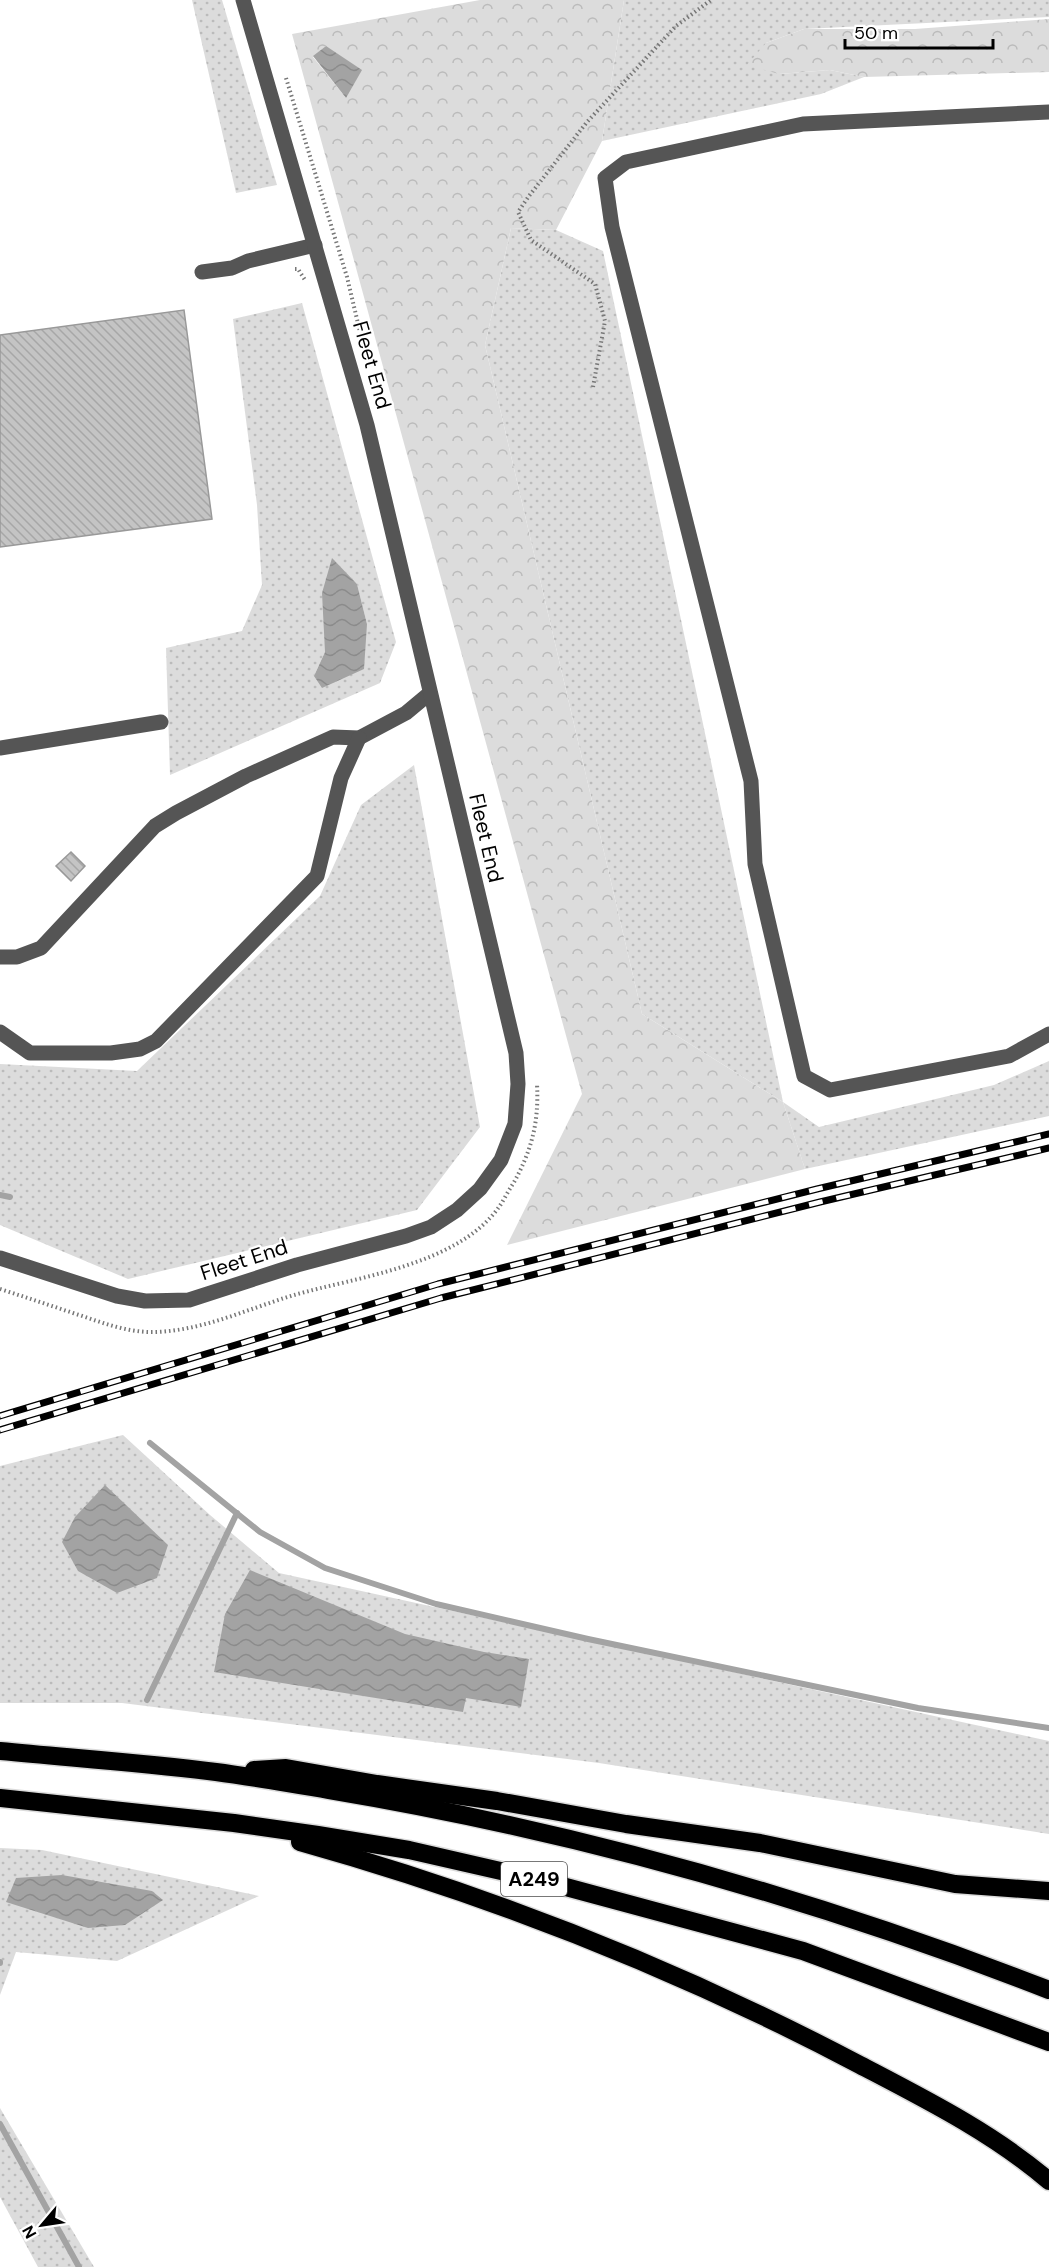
<svg xmlns="http://www.w3.org/2000/svg" width="1049" height="2267" font-family="'DM Sans',sans-serif">
  <defs>
    <pattern id="grass-dots" width="8" height="8" patternUnits="userSpaceOnUse" patternTransform="scale(1.5)"><rect width="8" height="8" fill="#dcdcdc"/><path d="M2 2h.1M6 6h.1" fill="none" stroke="#bbb" stroke-width="1.8" stroke-linecap="round"/></pattern>
    <pattern id="forest-crowns" width="20" height="18" patternUnits="userSpaceOnUse" patternTransform="scale(1.5)"><rect width="20" height="18" fill="#dcdcdc"/><path d="M2 6a3 3 0 1 1 6 0M12 15a3 3 0 1 1 6 0" fill="none" stroke="#bbb"/></pattern>
    <pattern id="water-waves" width="16" height="10" patternUnits="userSpaceOnUse" patternTransform="scale(1.5)"><rect width="16" height="10" fill="#a3a3a3"/><path d="M0 5q4-4 8 0t8 0" fill="none" stroke="#8b8b8b"/></pattern>
    <pattern id="building-back-hatch" width="6" height="6" patternUnits="userSpaceOnUse" patternTransform="scale(1.5)"><rect width="6" height="6" fill="#c4c4c4"/><path d="M-1 5l2 2M0 0l6 6M5-1l2 2" fill="none" stroke="#a7a7a7"/></pattern>
  </defs>
  <rect width="100%" height="100%" fill="#fff"/>
  <!-- grass -->
  <g fill="url(#grass-dots)" fill-rule="evenodd">
    <path d="M192 0H222L277 185 236 193Z"/>
    <path d="M624 0H1049V17L804 29 766 43 779 74 830 70 864 77 821 94 602 141Z"/>
    <path d="M511 228 556 230 603 251 783 1102 819 1127 994 1085 1049 1061V1116L805 1169 783 1102 642 1014 485 345Z"/>
    <path d="M302 303 396 642 380 683 170 775 166 648 242 631 262 585 257 505 233 319ZM332 559 357 584 367 624 314 676 325 652Z"/>
    <path d="M414 765 480 1127 417 1210 128 1279 0 1225V1064L137 1071 320 896 361 805Z"/>
    <path d="M123 1435 210 1515 279 1573 1049 1741V1834L599 1763 122 1703H0V1466Z"/>
    <path d="M0 1848 42 1850 259 1896 117 1961 16 1952 0 1995Z"/>
    <path d="M0 2108 94 2267H38L0 2197Z"/>
  </g>
  <!-- forest -->
  <g fill="url(#forest-crowns)" fill-rule="evenodd">
    <path d="M480 0H624L602 141 556 230 511 228 485 345 642 1014 783 1102 805 1169 507 1245 582 1094 292 34ZM326 46 346 98 313 57Z"/>
    <path d="M1049 19V72L864 77 830 70 779 74 747 65 766 43 804 29H915Z"/>
  </g>
  <!-- water -->
  <g fill="url(#water-waves)">
    <path d="M326 46 362 70 346 98 313 56Z"/>
    <path d="M332 558 357 584 367 624 364 669 322 688 314 676 325 652 322 593Z"/>
    <path d="M105 1485 168 1545 157 1578 117 1593 78 1571 62 1542 75 1517Z"/>
    <path d="M250 1570 405 1634 484 1652 529 1659 521 1707 466 1698 463 1712 214 1672 225 1614Z"/>
    <path d="M62 1875 152 1891 163 1900 125 1925 88 1928 6 1902 16 1878Z"/>
  </g>
  <g fill="none" stroke-linecap="round" stroke-linejoin="round">
    <!-- stream -->
    <g stroke="#a3a3a3" stroke-width="6">
      <path d="M0 1195 10 1197"/>
      <path d="M150 1443 260 1532 325 1568 436 1604 588 1639 918 1708 1049 1728"/>
      <path d="M147 1700 237 1513"/>
      <path d="M0 1963V1962"/>
      <path d="M0 2124 79 2267"/>
    </g>
  </g>
  <!-- building -->
  <g fill="url(#building-back-hatch)" stroke="#999" stroke-width="1.5">
    <path d="M184 310 212 519 0 547V335Z"/>
    <path d="M71 852 85 866 71 881 56 866Z"/>
  </g>
  <g fill="none" stroke-linecap="round" stroke-linejoin="round">
    <!-- highway casing -->
    <g stroke="#dbdbdb" stroke-width="21">
      <g id="highway">
        <path d="M0 1751C72 1758 144 1763 216 1772 254 1777 291 1784 329 1790 575 1831 816 1899 1049 1990"/>
        <path d="M254 1770 286 1768 377 1784 497 1801 626 1824 760 1843 955 1884 1049 1891"/>
        <path d="M0 1798 234 1823 318 1835 409 1850 540 1880 803 1951 1049 2042"/>
        <path d="M300 1842C493 1896 682 1971 860 2065 925 2099 993 2133 1049 2181"/>
      </g>
    </g>
    <!-- path -->
    <g stroke="#777" stroke-width="4" stroke-dasharray="1.5 3" stroke-linecap="butt">
      <path d="M286 78 347 277 360 332"/>
      <path d="M295 269H298L305 280"/>
      <path d="M593 387 605 321 595 284 531 240 518 212 529 196 587 122 676 26 711 0"/>
      <path d="M0 1289C25 1297 49 1305 73 1313 98 1321 122 1331 148 1332 198 1333 247 1309 294 1295 357 1277 458 1265 499 1207 504 1200 508 1191 513 1184 532 1150 539 1122 537 1084"/>
    </g>
    <!-- minor -->
    <g stroke="#555" stroke-width="15">
      <path d="M1049 112 803 124 626 162 605 178 612 227 751 781 755 864 804 1076 830 1090 1009 1056 1049 1034"/>
      <path d="M202 272 232 268 248 261 315 245"/>
      <path d="M0 748 161 722"/>
      <path d="M0 957H17L41 948 155 826 176 813 246 776 333 737 359 738 406 713 430 693"/>
      <path d="M0 1032 30 1053H111L140 1049 156 1041 317 876 341 778 359 738"/>
      <path d="M0 1258 117 1296 145 1301 189 1300 297 1265 406 1236 431 1227 457 1210 480 1189 501 1160 515 1124 518 1084 516 1053 367 425 243 0"/>
    </g>
    <!-- highway -->
    <use href="#highway" stroke="#000" stroke-width="18"/>
    <!-- rail casing -->
    <g stroke="#000" stroke-width="7">
      <g id="rail">
        <path d="M0 1416 438 1284 817 1189 1049 1134"/>
        <path d="M0 1430 441 1298 820 1202 1049 1148"/>
      </g>
    </g>
    <!-- rail -->
    <use href="#rail" stroke="#fff" stroke-width="4.5" stroke-dasharray="14" stroke-linecap="butt"/>
  </g>
  <g text-anchor="middle" dominant-baseline="central" stroke-width="4.5" stroke-linejoin="round" paint-order="stroke">
    <!-- shield labels -->
    <rect fill="#fff" stroke="#4c4c4c" stroke-width="1.5" x="501" y="1862" width="66" height="34" rx="4.5"/>
    <g font-size="20" font-weight="bold" fill="#000">
      <text x="534" y="1879">A249</text>
    </g>
    <!-- street labels -->
    <g font-size="21" fill="#000" stroke="#fff">
      <text transform="translate(372 365) rotate(74)">Fleet End</text>
      <text transform="translate(486 838) rotate(77)">Fleet End</text>
      <text transform="translate(244 1260) rotate(-18)">Fleet End</text>
    </g>
  </g>
  <!-- north arrow -->
  <g transform="translate(42 2225) rotate(241)" stroke="#ffffff" stroke-width="4.5" paint-order="stroke">
  <path d="M0-4.5L10 22L0 15L-10 22Z" fill="#000000"/>
  <text y="-9" font-size="16" font-weight="bold" text-anchor="middle" fill="#000000">N</text>
  </g>
  <!-- scale -->
  <path d="M845 39v9h148v-9" fill="none" stroke="#000000" stroke-width="3"/>
  <text x="854" y="39" font-size="18" fill="#000000" stroke="#ffffff" stroke-width="4.5" paint-order="stroke">50 m</text>
</svg>
